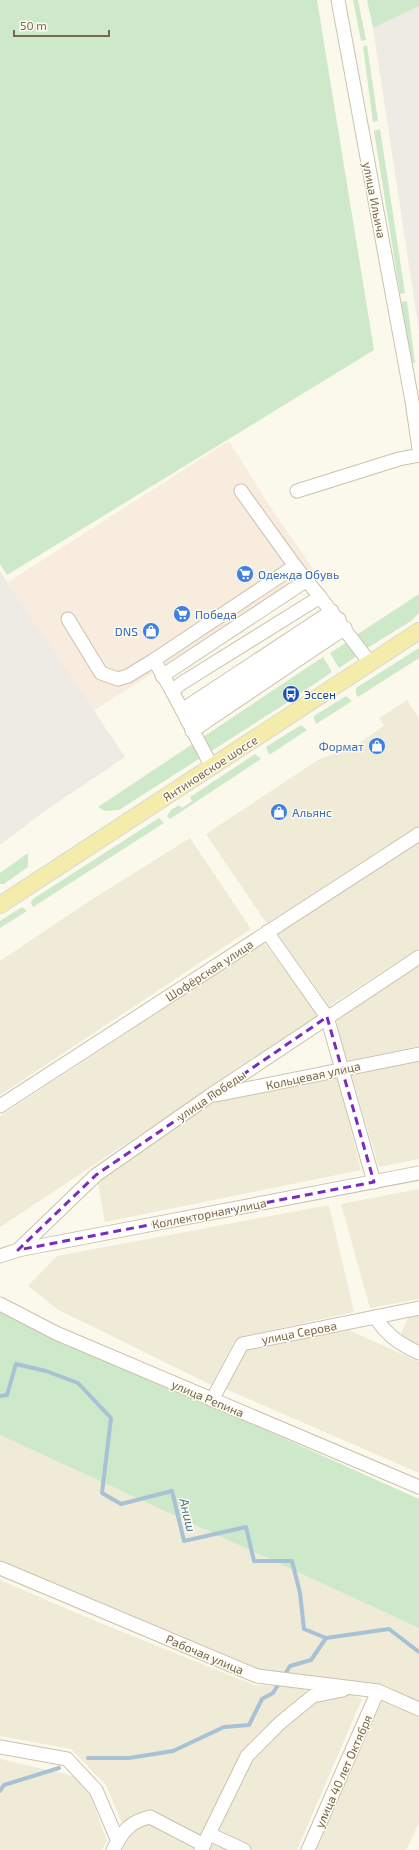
<svg xmlns="http://www.w3.org/2000/svg" width="419" height="1850" font-family="'Exo 2',sans-serif">
  <rect width="100%" height="100%" fill="#fbf9eb"/>
  <!-- residential -->
  <g fill="#efebd7">
    <path d="M407 700 419 718V827L267 924 206 834 318 760 356 745 384 726 379 718Z"/>
    <path d="M190 838 251 929 0 1095V961L88 902Z"/>
    <path d="M419 842V948L329 1006 278 934Z"/>
    <path d="M264 943 319 1016 0 1227V1116Z"/>
    <path d="M419 964V1046L348 1061 345 1059 336 1019Z"/>
    <path d="M419 1060V1159L379 1167 351 1074Z"/>
    <path d="M337 1075 361 1170 105 1222 97 1178 210 1102Z"/>
    <path d="M419 1189V1299L370 1308 341 1204Z"/>
    <path d="M329 1205 354 1312 236 1338 211 1385 57 1309 28 1286 57 1256Z"/>
    <path d="M419 1314V1346L406 1340 401 1333 409 1316Z"/>
    <path d="M347 1329 419 1362V1473L226 1389 247 1347Z"/>
    <path d="M0 1435 419 1628V1702L383 1686 257 1670 0 1560Z"/>
    <path d="M0 1580 93 1620 254 1685 305 1687 306 1694 241 1755 194 1850H122L128 1838 106 1785 71 1749 0 1736Z"/>
    <path d="M350 1694 362 1699 297 1850H207L250 1760 284 1726 316 1701Z"/>
    <path d="M383 1699 419 1714V1823L406 1850H315Z"/>
    <path d="M0 1759 74 1776 89 1793 107 1840 102 1850H0Z"/>
  </g>
  <!-- commercial -->
  <path fill="#f7ecdd" d="M229 441 267 502 314 570 93 711 8 582Z"/>
  <!-- industrial -->
  <g fill="#edebe3">
    <path d="M419 6V331L373 28Z"/>
    <path d="M0 571 125 757 46 810 0 845Z"/>
  </g>
  <!-- green -->
  <g fill="#cee8ca">
    <path d="M0 0H317L374 350 7 575 0 564Z"/>
    <path d="M353 0H358L366 40 361 41Z"/>
    <path d="M367 0H419V6L373 28Z"/>
    <path d="M367 45 378 121 373 122 363 47Z"/>
    <path d="M380 129 405 293 400 294 374 131Z"/>
    <path d="M407 301 415 363H411L401 302Z"/>
    <path d="M419 594V613L411 621 364 650 355 636Z"/>
    <path d="M350 640 360 654 339 668 330 653Z"/>
    <path d="M419 648V658L358 697 356 694V688Z"/>
    <path d="M323 657 332 672 301 693 297 688 284 697 288 702 119 810 105 811 98 807Z"/>
    <path d="M346 696 352 701 316 724 314 719V716Z"/>
    <path d="M301 725 307 730 269 755 266 747Z"/>
    <path d="M255 754 261 759 170 819 167 816 171 810 179 805 182 808 192 801 190 797Z"/>
    <path d="M159 818 164 823 33 907 31 902 33 899Z"/>
    <path d="M28 853V867L4 884H0V873Z"/>
    <path d="M22 907 27 911 0 928V921Z"/>
    <path d="M0 1311 419 1499V1628L0 1435Z"/>
  </g>
  <g fill="none" stroke-linecap="round" stroke-linejoin="round">
    <!-- stream -->
    <g stroke="#a7c1d5" stroke-width="4">
      <path d="M0 1396 7 1395 16 1364 46 1371 78 1383 111 1418 102 1493 121 1504 172 1491 184 1541 246 1527 254 1561H292L300 1593 304 1629 326 1638 389 1629 419 1652"/>
      <path d="M88 1758H129L173 1751 224 1727 249 1725 262 1699 273 1693 290 1666 311 1660 326 1638"/>
      <path d="M0 1791 4 1785 59 1768"/>
    </g>
    <!-- minor casing -->
    <g stroke="#cbc2ae" stroke-width="15">
      <g id="minor">
        <path d="M338 0 412 401 419 449"/>
        <path d="M241 491 295 566"/>
        <path d="M297 491 399 459 419 455"/>
        <path d="M68 619 101 673 118 679 128 676 154 660"/>
        <path d="M162 676 307 580"/>
        <path d="M172 691 154 660 295 566 320 597"/>
        <path d="M182 710 332 611"/>
        <path d="M187 720 339 619"/>
        <path d="M192 731 345 628"/>
        <path d="M212 767 172 691 182 683 320 597 370 663"/>
        <path d="M267 932 327 1017 374 1182"/>
        <path d="M216 1095 419 1054"/>
        <path d="M0 1106 419 834"/>
        <path d="M18 1250 96 1175 208 1097 419 957"/>
        <path d="M0 1256 18 1250 419 1173"/>
        <path d="M0 1304 56 1333 419 1487"/>
        <path d="M375 1317C388 1336 398 1343 419 1353"/>
        <path d="M212 1400 242 1344 419 1308"/>
        <path d="M0 1568 257 1676 378 1691 419 1709"/>
        <path d="M0 1747 67 1759 96 1790 118 1841"/>
        <path d="M209 1834 244 1850"/>
        <path d="M113 1850C123 1831 129 1822 150 1817L204 1845"/>
        <path d="M201 1850 247 1756 281 1722 313 1696 343 1690"/>
        <path d="M308 1850 378 1691"/>
      </g>
    </g>
    <!-- major casing -->
    <g stroke="#dbd7d2" stroke-width="18">
      <path id="major" d="M0 905 419 631"/>
    </g>
    <!-- minor -->
    <use href="#minor" stroke="#fff" stroke-width="13"/>
    <!-- major -->
    <use href="#major" stroke="#f4ecaa" stroke-width="16"/>
  </g>
  <!-- marked area -->
  <path fill="none" stroke="#7b2cbf" stroke-width="3" stroke-dasharray="8 5" stroke-linejoin="round" d="M327 1017 374 1182 18 1250 96 1175Z"/>
  <!-- icons -->
  <defs>
    <g id="supermarket-disc" transform="scale(0.9)"><circle r="9.5" fill="#3f7fe0" stroke="#fefcf1"/><path d="M-6-5.5h2.5l.6 2H6L4.5 2H-2.5L-4.4-4H-6ZM-1.5 3.2a1.3 1.3 0 1 0 .1 0ZM3 3.2a1.3 1.3 0 1 0 .1 0Z" fill="#fff"/></g>
    <g id="shop-disc" transform="scale(0.9)"><circle r="9.5" fill="#3f7fe0" stroke="#fefcf1"/><path d="M-5-2.5h2.3a2.7 3.5 0 0 1 5.4 0H5L5.5 6h-11ZM-1.5-2.5h3a1.5 2.3 0 0 0-3 0Z" fill="#fff"/></g>
    <g id="bus-disc" transform="scale(0.9)"><circle r="9.5" fill="#1a4fb4" stroke="#fefcf1"/><path d="M-5-6H5V4H4V6H2V4H-2V6H-4V4H-5ZM-3.5-4V0h7V-4ZM-3.5 1.2v1.5H-2V1.2ZM2 1.2v1.5H3.5V1.2Z" fill="#fff"/></g>
  </defs>
  <g fill-rule="evenodd">
    <use href="#supermarket-disc" x="245" y="574"/>
    <use href="#supermarket-disc" x="182" y="614"/>
    <use href="#shop-disc" x="151" y="631"/>
    <use href="#bus-disc" x="291" y="694"/>
    <use href="#shop-disc" x="377" y="746"/>
    <use href="#shop-disc" x="279" y="812"/>
  </g>
  <g text-anchor="middle" dominant-baseline="central" stroke-width="3" stroke-linejoin="round" paint-order="stroke">
    <!-- street labels -->
    <g font-size="12" fill="#756750" stroke="#fefcf1">
      <text transform="translate(375 200) rotate(79)">улица Ильича</text>
      <text transform="translate(210 768) rotate(-33)">Янтиковское шоссе</text>
      <text transform="translate(209 970) rotate(-33)">Шофёрская улица</text>
      <text transform="translate(313 1075) rotate(-12)">Кольцевая улица</text>
      <text transform="translate(211 1095) rotate(-34)">улица Победы</text>
      <text transform="translate(209 1213) rotate(-11)">Коллекторная улица</text>
      <text transform="translate(299 1332) rotate(-11)">улица Серова</text>
      <text transform="translate(208 1398) rotate(23)">улица Репина</text>
      <text transform="translate(205 1654) rotate(23)">Рабочая улица</text>
      <text transform="translate(343 1771) rotate(-66)">улица 40 лет Октября</text>
    </g>
    <!-- shop labels -->
    <g font-size="12" fill="#366cbe" stroke="#fefcf1" text-anchor="start">
      <text x="258" y="574">Одежда Обувь</text>
      <text x="195" y="614">Победа</text>
      <text x="138" y="631" text-anchor="end">DNS</text>
      <text x="364" y="746" text-anchor="end">Формат</text>
      <text x="292" y="812">Альянс</text>
    </g>
    <!-- transit labels -->
    <g font-size="12" fill="#164399" stroke="#fefcf1" text-anchor="start">
      <text x="304" y="694">Эссен</text>
    </g>
    <!-- water labels -->
    <g font-size="13" font-style="italic" fill="#527793" stroke="#fefcf1">
      <text transform="translate(188 1515) rotate(77)">Аниш</text>
    </g>
  </g>
  <!-- scale -->
  <path d="M14 30v6h95v-6" fill="none" stroke="#756750" stroke-width="2"/>
  <text x="20" y="30" font-size="12" fill="#756750" stroke="#fefcf1" stroke-width="3" paint-order="stroke">50 m</text>
</svg>
